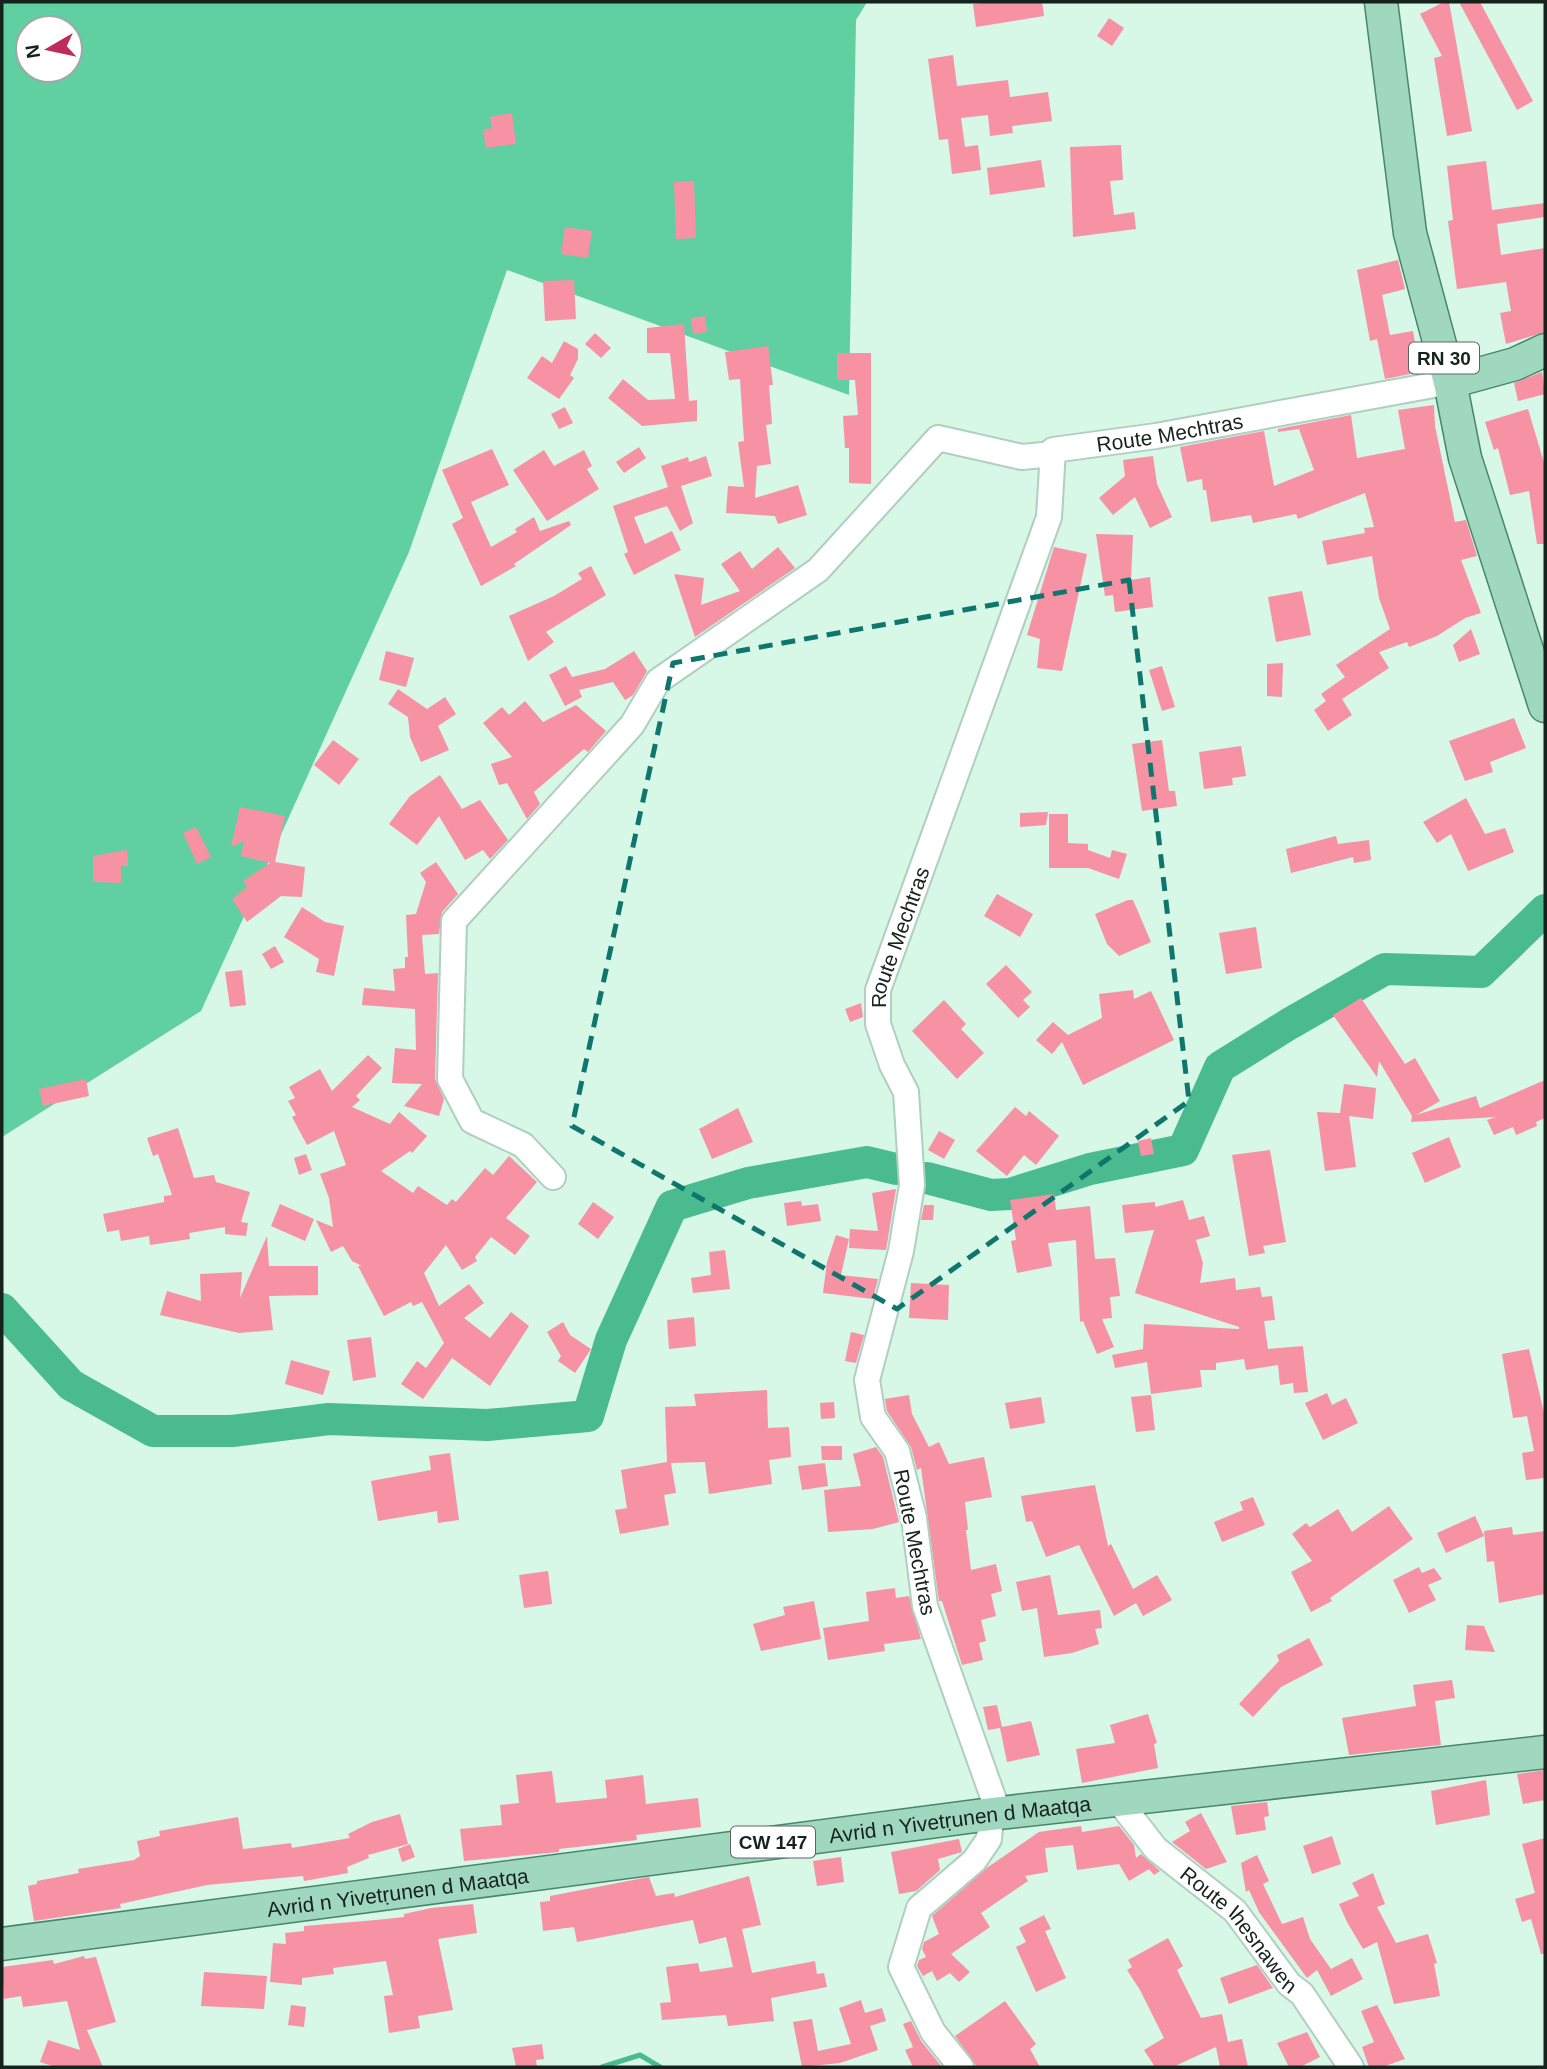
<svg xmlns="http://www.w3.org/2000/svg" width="1547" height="2069" font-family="Helvetica,sans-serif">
  <rect width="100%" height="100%" fill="#d7f7e7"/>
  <!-- forest -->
  <path fill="#60cfa1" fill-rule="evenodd" d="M2 2H867L856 20 849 395 507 270 409 552 201 1011 2 1137ZM28 28H70V70H28Z"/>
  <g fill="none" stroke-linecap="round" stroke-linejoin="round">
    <!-- stream -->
    <path stroke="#4abb8e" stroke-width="5" d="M602 2067 640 2055 660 2067"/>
    <!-- river -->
    <g stroke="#4abb8e" stroke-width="32">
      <path d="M927 1178 991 1195 1010 1194 1090 1169 1183 1150 1220 1067 1289 1024 1385 969 1481 972 1545 910"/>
      <path d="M2 1309 71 1385 153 1431H232L329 1419 487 1425 588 1416 611 1340 672 1206 748 1183 867 1162 896 1169"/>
    </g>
  </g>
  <!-- building -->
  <g fill="#f792a4">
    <path d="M989 2H1042L1044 16 976 27 973 4Z"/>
    <path d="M1444 2H1449L1472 131 1447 136 1434 58 1442 56 1420 14Z"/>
    <path d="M1459 2H1480L1533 101 1517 110Z"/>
    <path d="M1109 18 1124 28 1112 46 1097 36Z"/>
    <path d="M953 55 957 86 1008 80 1010 97 1048 92 1052 121 1012 126 1013 133 990 136 988 115 961 118 965 147 978 145 981 170 952 174 948 139 939 140 928 59Z"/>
    <path d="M512 113 516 144 486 148 483 130 492 128 490 117Z"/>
    <path d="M1121 145 1123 180 1110 181 1114 215 1134 212 1136 229 1073 237 1070 147Z"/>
    <path d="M1041 160 1045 187 990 195 987 168Z"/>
    <path d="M1486 161 1492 210 1545 203V217L1497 224 1501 255 1545 248V332L1506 344 1500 313 1511 311 1506 282 1457 289 1448 221 1453 220 1447 166Z"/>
    <path d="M694 181 696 238 676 239 674 182Z"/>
    <path d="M565 227 592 231 588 258 561 254Z"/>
    <path d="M1398 260 1405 289 1382 295 1390 335 1413 331 1420 372 1385 379 1377 339 1370 341 1357 270Z"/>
    <path d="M574 280 576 319 545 321 543 281Z"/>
    <path d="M705 316 707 332 693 334 691 318Z"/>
    <path d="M684 324 689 401 697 400V421L642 426 608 398 623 379 648 400 675 399 670 353H647V328Z"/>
    <path d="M595 333 611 348 601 358 585 344Z"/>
    <path d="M564 341 578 349V359L570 375 574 378 559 399 527 378 542 356 552 363Z"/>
    <path d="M768 346 773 385H769L772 424 766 425 771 464 757 466 755 498 798 485 807 515 778 524 775 516 726 513 728 486 744 487 738 442 744 441 740 379 729 380 725 352Z"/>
    <path d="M837 353H871V484L849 483V448H845L843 416 858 415 855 380H837Z"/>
    <path d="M1542 372 1545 394 1518 401 1514 383Z"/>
    <path d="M1434 405 1435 426 1455 522 1466 520 1477 556 1461 560 1481 613 1465 618 1437 636 1409 647 1407 642 1379 652 1389 668 1342 699 1352 715 1328 731 1314 710 1326 701 1321 694 1345 677 1336 665 1390 629 1379 598 1372 556 1327 565 1322 541 1365 533 1364 528 1374 527 1365 493 1298 519 1296 514 1253 523 1251 515 1211 522 1206 490H1203L1202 479 1187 482 1180 447 1264 431 1274 486 1314 470 1299 429 1278 432V429L1351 415 1357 458 1405 449 1398 410Z"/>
    <path d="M565 407 573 423 559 429 551 414Z"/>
    <path d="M1528 409 1545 466V544H1537L1529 491 1510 495 1498 448 1494 450 1485 422Z"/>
    <path d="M639 447 646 458 624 473 616 462Z"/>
    <path d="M492 449 509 485 471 502 491 547 517 532 515 529 534 517 540 531 569 521 571 525 514 564 516 566 481 586 452 524 463 518 442 470Z"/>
    <path d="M544 450 554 466 584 450 592 466 587 469 599 489 547 521 513 470Z"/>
    <path d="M706 456 712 476 681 486 693 523 680 531 667 506 634 517 645 544 672 531 681 550 634 575 624 554 628 552 613 506 668 487 661 466 688 457 689 462Z"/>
    <path d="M1153 456 1157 484 1172 517 1150 528 1135 497 1113 515 1099 498 1125 476 1123 460Z"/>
    <path d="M1096 534 1133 535 1131 580 1150 577 1153 607 1115 612 1113 595 1105 596Z"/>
    <path d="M778 547 795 568 695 637 674 574 704 578 701 605 740 591 721 564 740 551 752 569Z"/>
    <path d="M1054 547 1087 554 1062 671 1037 668 1040 639 1027 635Z"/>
    <path d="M591 566 606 595 546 632 554 642 528 661 509 616 554 596 582 579 578 573Z"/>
    <path d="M1302 591 1311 635 1276 642 1268 597Z"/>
    <path d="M1471 629 1480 654 1459 662 1453 645Z"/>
    <path d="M386 651 414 658 406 687 379 680Z"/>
    <path d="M634 651 647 671 633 695 625 700 613 682 579 690 582 697 565 706 549 675 566 666 572 677 605 669Z"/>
    <path d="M1283 663 1282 697 1267 696V664Z"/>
    <path d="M1162 666 1175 707 1162 711 1149 670Z"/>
    <path d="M398 689 427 709 445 697 456 714 438 726 449 750 421 762 410 737 408 717 388 704Z"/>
    <path d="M525 701 543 722 576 705 606 731 588 752 584 749 534 792 540 804 527 819 507 783 499 785 491 764 512 757 483 723 502 707 509 715Z"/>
    <path d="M1514 718 1526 748 1490 762 1493 772 1465 781 1449 741Z"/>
    <path d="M333 740 359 759 339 785 314 765Z"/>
    <path d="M1162 740 1169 791H1175L1177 806 1142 811 1132 744Z"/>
    <path d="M1241 746 1246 776 1232 778 1233 785 1204 789 1199 752Z"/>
    <path d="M440 775 462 809 480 800 508 840 490 859 483 850 465 860 439 816 417 845 389 824 410 796Z"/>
    <path d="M1466 798 1485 834 1505 828 1514 852 1468 871 1451 834 1437 843 1423 822Z"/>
    <path d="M240 807 285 816 275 862 305 867 302 897 281 896 247 922 232 899 247 887 243 881 270 863 241 856 244 841 231 847Z"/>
    <path d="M1048 812 1046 825 1020 827V813Z"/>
    <path d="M1049 814H1068V843L1088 844V850L1110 858 1112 850 1127 854 1119 879 1088 868H1049Z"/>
    <path d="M196 827 211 857 197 864 183 833Z"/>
    <path d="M1336 836 1338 844 1369 840 1371 860 1354 863 1353 857 1291 873 1286 849Z"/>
    <path d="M127 850 128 866H121V883L93 882V856Z"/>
    <path d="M436 862 458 894 442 912 439 934 422 935 425 974 438 973 435 1079 444 1099 439 1116 404 1106 422 1084 392 1083 395 1048 416 1050 415 1009 362 1005 364 988 395 991 393 969 405 968V957H408L406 915 416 914 426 882 420 873Z"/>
    <path d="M997 894 1033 914 1020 937 984 916Z"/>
    <path d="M1128 900H1133L1151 942 1119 956 1107 944 1095 914Z"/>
    <path d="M302 907 325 922 344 926 334 976 316 972 319 959 284 937Z"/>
    <path d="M1256 927 1262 968 1226 974 1219 933Z"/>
    <path d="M275 946 284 962 271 969 262 954Z"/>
    <path d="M1006 965 1032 992 1023 1000 1030 1007 1018 1018 986 984Z"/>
    <path d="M242 970 246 1005 230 1007 225 972Z"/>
    <path d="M1133 990 1134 999 1151 991 1174 1040 1083 1085 1062 1042 1052 1054 1036 1040 1053 1022 1068 1035 1102 1018 1099 994Z"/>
    <path d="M1361 998 1405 1064 1415 1058 1440 1101 1416 1115 1476 1096 1480 1108 1545 1080V1118L1536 1122 1537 1126 1516 1135 1513 1127 1494 1135 1487 1120 1496 1117 1411 1122 1412 1116 1379 1061 1377 1077 1333 1015Z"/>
    <path d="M944 1000 966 1024 961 1029 984 1053 957 1079 912 1031Z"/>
    <path d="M861 1003 863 1017 850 1022 845 1009Z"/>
    <path d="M368 1055 382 1068 356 1096 360 1100 352 1107 390 1124 399 1112 427 1136 412 1153 410 1151 381 1171 413 1193 418 1186 447 1205 452 1199 456 1202 485 1168 493 1175 509 1156 537 1182 506 1218 530 1236 515 1255 491 1237 475 1257 477 1261 462 1270 446 1245 424 1273 439 1306 469 1284 484 1303 464 1318 490 1338 511 1312 529 1326 490 1386 452 1358 423 1399 401 1384 417 1361 426 1368 444 1343 422 1302 413 1306 411 1302 384 1316 358 1266H362L352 1261 343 1246 331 1252 316 1220 333 1227 329 1198 320 1174 346 1165 334 1131 307 1145 292 1117 296 1115 288 1101 295 1098 289 1087 320 1069 332 1091Z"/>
    <path d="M86 1079 89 1096 43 1106 39 1089Z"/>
    <path d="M1344 1084 1376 1088 1373 1119 1349 1116 1356 1167 1325 1171 1317 1112 1340 1113Z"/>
    <path d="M1015 1107 1026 1116 1029 1111 1059 1136 1036 1165 1024 1155 1007 1176 976 1151Z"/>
    <path d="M738 1108 753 1142 712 1159 699 1129Z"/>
    <path d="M178 1128 194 1178 214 1175 216 1182 250 1192 241 1222 248 1223 246 1236 225 1234V1227L189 1233 190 1239 150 1245 149 1236 121 1241 119 1230 107 1232 103 1214 164 1202V1196L172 1195 158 1154 153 1156 147 1138Z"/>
    <path d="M939 1131 955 1140 944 1159 928 1150Z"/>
    <path d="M1449 1137 1461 1167 1425 1183 1412 1153Z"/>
    <path d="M1151 1138 1154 1154 1141 1156 1138 1141Z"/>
    <path d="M1270 1150 1286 1242 1263 1246 1265 1253 1249 1256 1232 1155Z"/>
    <path d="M306 1154 312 1170 299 1175 294 1158Z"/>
    <path d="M896 1189 886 1250 849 1248 850 1229 878 1231 872 1193Z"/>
    <path d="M1054 1194 1056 1210 1090 1206 1095 1259 1115 1258 1120 1296 1110 1297 1112 1318 1102 1319 1114 1347 1097 1354 1083 1321 1080 1322 1076 1240 1048 1243 1052 1266 1017 1273 1011 1241 1016 1240 1010 1200Z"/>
    <path d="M1183 1200 1189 1220 1204 1216 1210 1236 1196 1240 1203 1263 1200 1283 1235 1278 1236 1290 1260 1287 1262 1297 1272 1296 1275 1320 1264 1321 1268 1349 1303 1346 1308 1392 1294 1393 1293 1383 1280 1385 1278 1365 1246 1370 1244 1359 1216 1363V1370H1200L1202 1387 1151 1394 1147 1362 1115 1368 1112 1355 1143 1349 1144 1324 1239 1329V1327L1135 1293 1154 1230 1125 1233 1122 1205 1155 1202V1207Z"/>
    <path d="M801 1201 802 1206 818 1204 821 1221 787 1226 784 1203Z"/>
    <path d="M593 1202 614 1217 598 1239 578 1224Z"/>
    <path d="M280 1204 314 1219 305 1241 271 1226Z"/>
    <path d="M924 1205H934L933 1220H921Z"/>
    <path d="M836 1235 849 1239 841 1275 878 1279 873 1299 823 1293 827 1262Z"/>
    <path d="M267 1236 269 1266H318V1295L269 1296 273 1330 239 1333 160 1315 167 1291 201 1301 200 1274 242 1272 240 1298Z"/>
    <path d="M725 1250 730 1289 693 1293 691 1278 711 1275 709 1252Z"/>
    <path d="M911 1283 949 1285 948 1320 909 1318Z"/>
    <path d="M694 1317 696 1346 669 1349 667 1320Z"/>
    <path d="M563 1322 570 1335 591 1349 575 1373 558 1361 561 1356 547 1332Z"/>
    <path d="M851 1332 864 1335 856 1363 845 1361Z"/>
    <path d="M371 1337 376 1377 353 1381 347 1340Z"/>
    <path d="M1529 1349 1545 1417V1478L1526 1480 1522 1453 1534 1451 1527 1416 1513 1418 1502 1354Z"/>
    <path d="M291 1360 330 1371 323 1395 285 1384Z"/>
    <path d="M767 1390 768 1428 789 1427 791 1457 769 1460 772 1484 709 1494 705 1462 671 1463 676 1493 664 1495 669 1525 620 1534 615 1510 627 1508 621 1470 667 1462 665 1407 696 1406 694 1394Z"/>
    <path d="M1327 1393 1332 1405 1346 1398 1358 1423 1323 1440 1305 1403Z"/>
    <path d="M909 1395 912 1414 929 1447 939 1442 949 1464 984 1457 992 1497 965 1502 968 1530H966L971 1570 996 1564 1002 1591 991 1594 996 1616 981 1620 986 1641 979 1643 983 1660 962 1665 942 1601H939L921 1468 917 1470 911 1447 887 1411 885 1399Z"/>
    <path d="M1151 1395 1155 1430 1136 1432 1131 1397Z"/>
    <path d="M1041 1397 1045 1423 1010 1429 1005 1403Z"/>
    <path d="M834 1402 835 1418 821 1419 820 1403Z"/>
    <path d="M821 1446H842V1460H822Z"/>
    <path d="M876 1447 883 1457 899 1522 873 1529 828 1532 824 1490 861 1486 853 1454Z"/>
    <path d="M450 1453 459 1520 438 1523 437 1511 378 1521 371 1481 431 1470 429 1456Z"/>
    <path d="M825 1463 828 1486 802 1490 798 1466Z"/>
    <path d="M1095 1485 1108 1546 1111 1544 1133 1589 1157 1575 1172 1600 1143 1616 1136 1603 1114 1616 1079 1545 1046 1557 1032 1521 1026 1522 1021 1496Z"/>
    <path d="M1253 1497 1265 1525 1222 1542 1214 1522 1243 1510 1240 1502Z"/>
    <path d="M1389 1506 1413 1539 1330 1598 1332 1601 1311 1612 1291 1572 1312 1561 1292 1534 1306 1523 1310 1527 1338 1509 1352 1532Z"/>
    <path d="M1475 1516 1484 1536 1446 1553 1437 1533Z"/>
    <path d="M1512 1527 1513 1535 1545 1531V1594L1499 1603 1494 1561 1487 1562 1484 1531Z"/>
    <path d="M1419 1567 1422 1573 1434 1568 1442 1579 1428 1585 1436 1600 1409 1613 1393 1580Z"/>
    <path d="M548 1571 552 1604 524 1608 519 1575Z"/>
    <path d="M1050 1575 1058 1615 1100 1610 1102 1628 1095 1629 1099 1644 1072 1653 1044 1657 1037 1608 1022 1611 1016 1582Z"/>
    <path d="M895 1588 896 1598 909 1596 921 1639 884 1644 885 1651 828 1660 823 1628 869 1621 866 1592Z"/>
    <path d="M814 1601 821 1639 761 1651 753 1624 785 1615 783 1607Z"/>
    <path d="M1467 1625 1484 1626 1495 1652 1465 1650Z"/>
    <path d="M1309 1638 1323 1665 1281 1687 1253 1717 1239 1704 1279 1661 1277 1655Z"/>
    <path d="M1452 1680 1455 1698 1435 1701 1441 1745 1349 1755 1342 1718 1416 1706 1413 1685Z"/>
    <path d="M997 1705 1002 1727 1031 1721 1040 1755 1007 1762 1000 1728 988 1730 983 1707Z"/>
    <path d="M1148 1714 1157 1743 1154 1744 1158 1768 1082 1783 1076 1749 1115 1743 1110 1725Z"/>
    <path d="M1545 1770V1800L1523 1804 1517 1774Z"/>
    <path d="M552 1771 556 1803 607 1798 605 1780 643 1775 646 1804 698 1798 701 1827 636 1835 637 1840 559 1849V1852L464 1861 460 1829 502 1825 500 1805 519 1803 516 1775Z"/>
    <path d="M1486 1780 1490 1815 1436 1825 1431 1791Z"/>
    <path d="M1267 1802 1269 1816 1264 1817 1266 1830 1236 1835 1231 1806Z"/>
    <path d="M1201 1813 1227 1862 1206 1869 1172 1842 1190 1831 1185 1822Z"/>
    <path d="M400 1814 408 1844 368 1855 369 1858 347 1867 348 1873 304 1881 303 1876 207 1885 120 1904 121 1908 34 1921 28 1886 37 1884V1881L79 1873 78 1869 134 1860 140 1856 137 1841 160 1836 159 1831 238 1817 243 1849 291 1843 292 1848 350 1838 348 1834 372 1822Z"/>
    <path d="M1081 1826 1082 1832 1119 1826 1134 1845 1136 1858 1141 1854 1160 1871 1154 1875 1149 1869 1129 1881 1119 1864 1077 1870 1073 1845 1045 1848 1048 1872 1025 1876 1028 1881 981 1913 990 1927 951 1954 970 1972 959 1982 950 1973 937 1981 932 1971 923 1976 917 1966 919 1960 926 1957 922 1949 924 1942 939 1934 932 1916 988 1867 1039 1832Z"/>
    <path d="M1332 1836 1341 1864 1312 1874 1303 1846Z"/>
    <path d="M1545 1838V1954H1541L1531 1919 1522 1922 1515 1899 1535 1893 1522 1844Z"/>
    <path d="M959 1839 962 1852 938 1859 940 1870 916 1891 899 1894 891 1852Z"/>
    <path d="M410 1844 415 1857 402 1862 398 1849Z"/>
    <path d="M1257 1855 1269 1881 1263 1884 1282 1924 1303 1917 1310 1939 1331 1969 1352 1958 1363 1979 1331 1996 1317 1970 1307 1978 1259 1912 1249 1890 1246 1892 1241 1863Z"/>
    <path d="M841 1857 844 1882 817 1886 813 1861Z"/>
    <path d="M1373 1873 1385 1904 1377 1907 1396 1943 1428 1934 1437 1963 1434 1964 1440 1996 1394 2004 1377 1942 1363 1949 1347 1922 1339 1904 1359 1896 1352 1883Z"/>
    <path d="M749 1876 761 1925 742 1929 752 1973 815 1961 817 1974 824 1973 827 1987 771 1998 774 2021 728 2026 726 2015 662 2020 660 2003 671 2002 666 1967 698 1963 700 1972 733 1967 726 1937 699 1944 693 1920 577 1942 574 1927 543 1931 540 1902 550 1901V1896L649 1877 656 1896 674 1893 675 1897Z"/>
    <path d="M473 1904 477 1933 438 1939 453 2010 418 2016 420 2028 389 2033 384 1996 393 1995 386 1961 333 1968 334 1974 302 1978V1985L270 1982 273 1943 286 1944 285 1933 304 1931V1926L376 1920 404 1917V1914L431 1908Z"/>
    <path d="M1044 1915 1051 1929 1045 1931 1066 1978 1036 1992 1016 1947 1026 1942 1019 1928Z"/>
    <path d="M1168 1938 1183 1966 1177 1970 1201 2018 1222 2014 1228 2042 1242 2039 1248 2067H1220L1216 2047 1173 2067H1155L1144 2050 1164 2038 1140 1990 1127 1970 1132 1967 1128 1960Z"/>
    <path d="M84 1956 85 1959 96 1957 116 2022 87 2030 103 2067H56L40 2062 48 2040 80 2050 67 2001 23 2007 21 1996 4 1999 2 1967 53 1960 54 1964Z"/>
    <path d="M1257 1965 1273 1988 1229 2004 1220 1978Z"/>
    <path d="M204 1972 267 1976 264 2009 201 2006Z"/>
    <path d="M861 2000 865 2013 882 2008 886 2021 870 2026 878 2050 840 2063 802 2067 793 2022 812 2019 818 2051 851 2044 839 2008Z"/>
    <path d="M1005 2001 1036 2044 1030 2049 1040 2067H977L955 2036Z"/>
    <path d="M291 2005 306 2007 304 2027 288 2025Z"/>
    <path d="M1377 2005 1405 2059 1382 2067H1369L1362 2047 1374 2042 1361 2011Z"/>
    <path d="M911 2021 921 2041 942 2067H913L905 2050 913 2047 903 2024Z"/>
    <path d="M1307 2032 1320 2057 1300 2067H1289L1277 2043Z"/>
    <path d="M542 2044 544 2059 536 2060 537 2067H516L512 2048Z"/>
  </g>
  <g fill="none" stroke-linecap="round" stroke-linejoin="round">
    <!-- minor casing -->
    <g stroke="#afcfbf" stroke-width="28">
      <g id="minor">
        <path d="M553 1177 523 1145 472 1121 450 1079 454 921 632 725 658 681 818 570 938 438 1022 457 1053 454"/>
        <path id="s1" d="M1117 1799 1156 1849 1235 1911 1289 1984 1302 1994 1351 2067"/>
        <path id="s2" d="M999 1814 925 1606 914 1518 897 1451 873 1417 867 1380 901 1251 912 1185 906 1092 892 1065 878 1024V990L1049 517 1053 450 1156 436 1450 382"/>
        <path d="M961 2067 933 2032 901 1967 919 1908 974 1861 989 1839 991 1814"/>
      </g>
    </g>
    <!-- major casing -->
    <g stroke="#47876b" stroke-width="35">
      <g id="major">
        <path d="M1381 2 1410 233 1450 382 1465 458 1545 706"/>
        <path d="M1450 382 1515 364 1545 350"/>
        <path id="s3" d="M2 1944 991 1814 1545 1752"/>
      </g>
    </g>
    <!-- minor -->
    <use href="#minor" stroke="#fff" stroke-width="24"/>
    <!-- major -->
    <use href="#major" stroke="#a0d7bf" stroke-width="32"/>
  </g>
  <!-- marked area -->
  <path fill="none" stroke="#0f766e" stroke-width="5" stroke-dasharray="14 9" stroke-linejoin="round" d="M1129 580 1189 1101 897 1309 572 1126 673 663Z"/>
  <g text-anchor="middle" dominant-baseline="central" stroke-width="5" stroke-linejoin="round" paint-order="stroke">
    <!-- shield labels -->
    <g fill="#fff" stroke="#5c6460" stroke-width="2">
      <rect x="1409" y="342.5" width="70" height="31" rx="5"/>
      <rect x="731" y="1826.5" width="84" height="31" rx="5"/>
    </g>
    <g font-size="19" font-weight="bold" fill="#16221c">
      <text x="1444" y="358">RN 30</text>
      <text x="773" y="1842">CW 147</text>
    </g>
    <!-- street labels -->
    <g font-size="21" fill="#16221c" stroke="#fff">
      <text stroke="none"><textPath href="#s2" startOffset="1547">Route Mechtras</textPath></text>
      <text stroke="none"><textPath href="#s2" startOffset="915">Route Mechtras</textPath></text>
      <text transform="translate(915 1542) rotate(79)">Route Mechtras</text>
      <text stroke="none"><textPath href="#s3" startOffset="966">Avrid n Yivetṛunen d Maatqa</textPath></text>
      <text stroke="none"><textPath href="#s3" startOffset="399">Avrid n Yivetṛunen d Maatqa</textPath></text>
      <text stroke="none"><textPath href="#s1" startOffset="180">Route Ihesnawen</textPath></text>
    </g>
  </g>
  <!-- border -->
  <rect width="1547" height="2069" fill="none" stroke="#16221c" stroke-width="7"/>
  <!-- north arrow -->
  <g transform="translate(49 49) rotate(261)"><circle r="33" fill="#ffffff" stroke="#a2a7a4" stroke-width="2"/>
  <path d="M0-5L12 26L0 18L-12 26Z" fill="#bd2d58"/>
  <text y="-10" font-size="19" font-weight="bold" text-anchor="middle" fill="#16221c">N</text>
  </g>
</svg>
